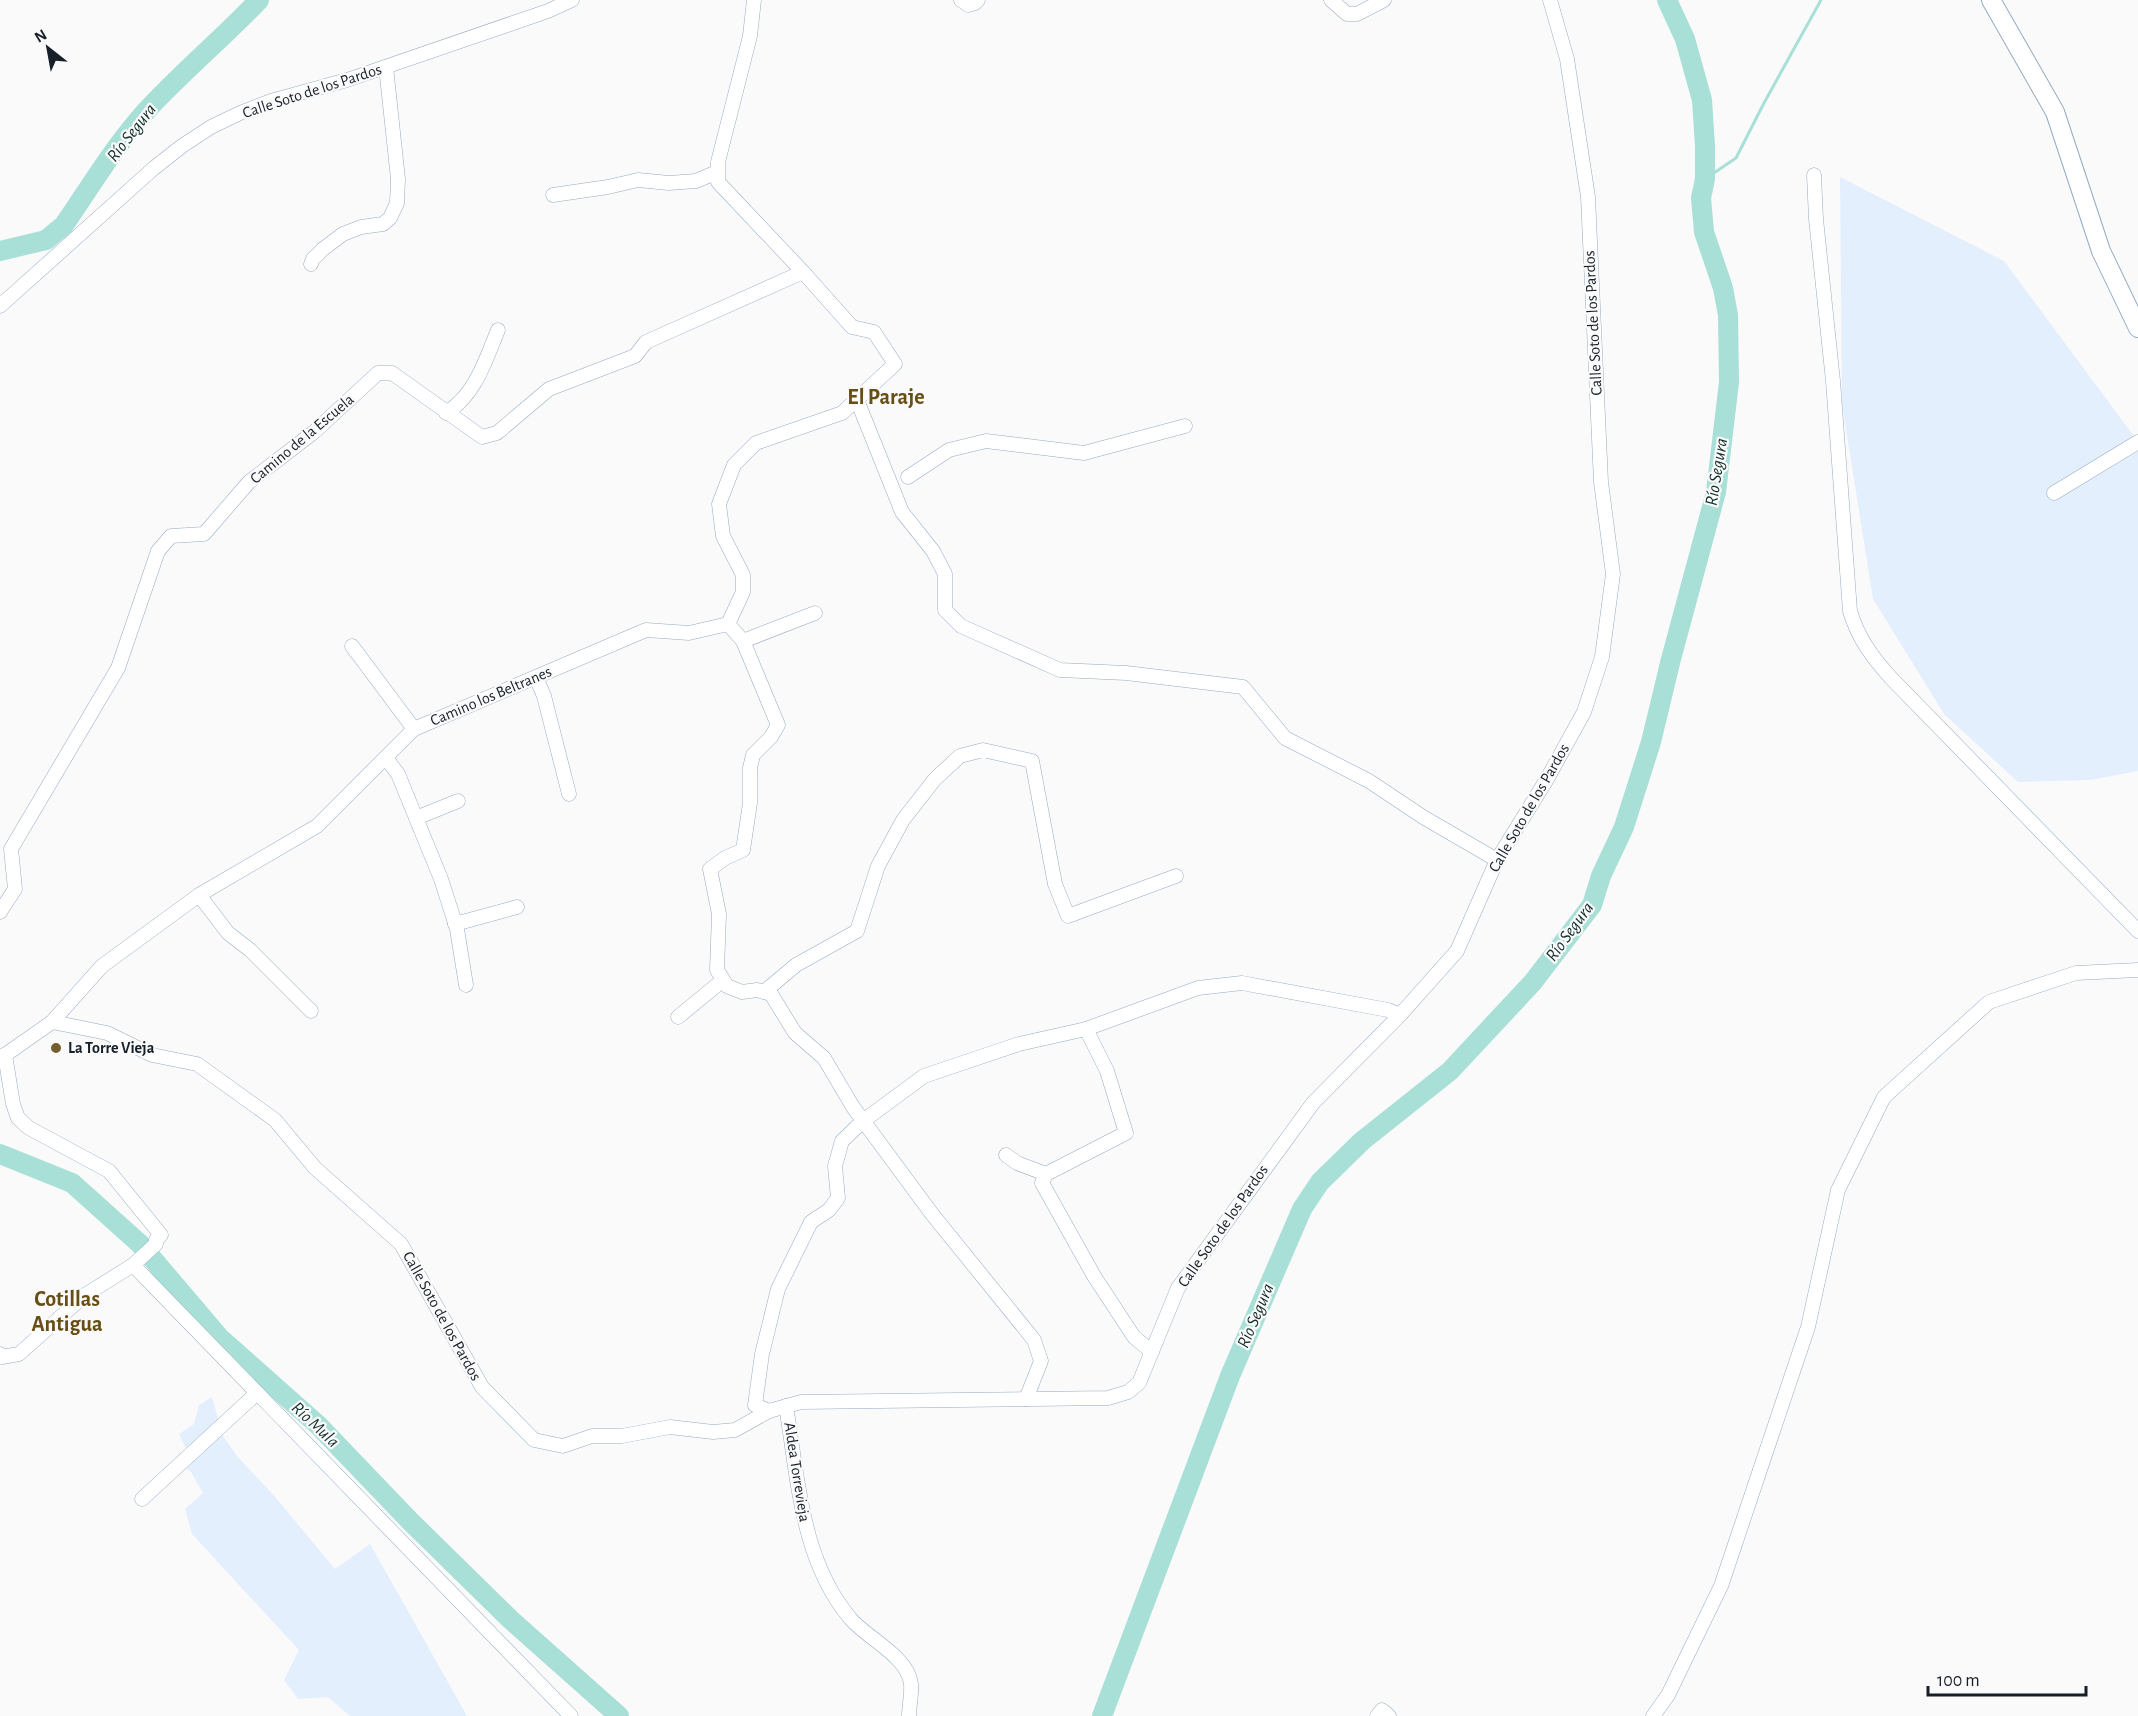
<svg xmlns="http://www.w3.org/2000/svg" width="2138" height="1716" font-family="'Alegreya Sans',sans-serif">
  <rect width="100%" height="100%" fill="#fafafa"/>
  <!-- built -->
  <g fill="#e4effd">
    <path d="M1840 177 2004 261 2136 439H2138V771L2090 780 2018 782 1944 714 1873 599 1842 404Z"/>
    <path d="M212 1397 223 1436 238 1457 276 1498 335 1569 370 1544 467 1716H350L328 1697 298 1699 284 1680 299 1650 192 1534 185 1509 203 1493 191 1472 179 1463 189 1455 179 1434 194 1424 199 1405Z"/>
  </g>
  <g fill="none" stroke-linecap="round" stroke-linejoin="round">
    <!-- stream -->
    <path stroke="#a8e0d8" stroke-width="3" d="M1705 179 1736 158 1764 103 1821 0"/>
    <!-- river -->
    <g stroke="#a8e0d8" stroke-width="20">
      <path d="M0 251 46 240 64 225C90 187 116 144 147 110 183 71 223 38 259 0"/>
      <path d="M0 1154 72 1183 140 1244 220 1338 318 1425 409 1520 511 1620 619 1716"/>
      <path d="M1102 1716 1230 1376 1302 1209 1320 1182 1362 1141 1450 1071 1533 982 1592 905 1601 876 1624 827 1651 742 1671 659 1716 492 1729 382 1728 315 1723 288 1704 232 1701 198 1705 179V146L1702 100 1685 39 1667 0"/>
    </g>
    <!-- minor casing -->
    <g stroke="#95abc4" stroke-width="15">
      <g id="minor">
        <path d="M961 0 968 5 975 3 978 0"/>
        <path d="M1331 0 1347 14H1357L1384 0"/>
        <path d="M1814 175 1816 219 1833 381 1850 611C1858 638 1872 657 1891 678L2138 931"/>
        <path d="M553 195 608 187 638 180 669 183 696 181 717 172"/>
        <path d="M311 264 313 259 323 249 343 234 361 227 383 224 390 218 397 203 398 179 386 67"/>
        <path d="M0 306 154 168 182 146 211 127 240 113 271 101 347 80 548 11 572 0"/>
        <path d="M857 400 902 512 933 551 945 574V610L961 626 1060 670 1126 673 1243 687 1285 738 1369 781 1423 817 1497 860"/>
        <path d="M446 413C476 394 485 361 498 330"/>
        <path d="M908 477 949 450 986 441 1084 453 1185 426"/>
        <path d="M2054 493 2138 442"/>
        <path d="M728 624 743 641 778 725 771 737 753 755 750 768V803L743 850 725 858 710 869 719 914 717 970 727 986 742 992 757 990 771 994 795 1033 824 1058 853 1107 932 1214 1034 1340 1041 1361 1026 1399"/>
        <path d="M743 641 815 613"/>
        <path d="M352 646 414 729"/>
        <path d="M536 677 544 696 569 794"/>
        <path d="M386 758 398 774 441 879 457 929 466 985"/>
        <path d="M416 818 458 801"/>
        <path d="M199 895 228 933 250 950 311 1011"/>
        <path d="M0 912 15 889 11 849 118 668 158 551 171 536 204 534 249 482 314 432 378 373H392L482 437 497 433 549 389 635 356 646 342 803 272"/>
        <path d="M455 924 517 907"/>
        <path d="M764 992 796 965 857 931 878 866 903 820 935 779 960 756 983 750 1032 761 1055 884 1068 916 1176 876"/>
        <path d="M678 1017 723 980"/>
        <path d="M52 1022 107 1033 152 1055 197 1064 275 1120 315 1168 401 1244 482 1387 534 1440 563 1446 592 1436H622L670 1427 713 1432 735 1430 769 1411 801 1402 1108 1398 1128 1392 1139 1383 1178 1288 1313 1103 1400 1015 1457 951 1497 860 1547 779 1584 712 1602 657 1613 574 1601 482 1588 197 1567 59 1550 0"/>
        <path d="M1086 1029 1198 988 1242 983 1388 1010 1400 1015"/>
        <path d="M0 1056 5 1055 52 1022 102 966 199 895 317 826 414 729 646 630 689 633 728 624 743 592V575L723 536 719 504 734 465 756 443 842 413 895 364 874 332 852 327 803 272 718 182V162L750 36 754 0"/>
        <path d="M1006 1155 1017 1163 1046 1174"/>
        <path d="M133 1265 571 1716"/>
        <path d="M0 1354 2 1357 19 1354 85 1295 133 1265 156 1244V1240L161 1235 109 1171 29 1128 18 1118 13 1104 5 1055"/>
        <path d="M786 1406C798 1478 801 1560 850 1618 866 1638 908 1656 911 1684 912 1694 909 1706 909 1716"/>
        <path d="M769 1411 755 1405 762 1354 778 1289 811 1222 829 1210 838 1198 835 1166 842 1141 863 1121 924 1076 1019 1044 1086 1029 1107 1071 1126 1133 1046 1174 1042 1183 1094 1276 1134 1337 1152 1352"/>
        <path d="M142 1499 257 1393"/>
        <path d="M1377 1716 1382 1710 1389 1716"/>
        <path d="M1653 1716 1668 1695 1721 1586 1808 1327 1838 1190 1884 1097 1989 1002 2076 973 2138 970"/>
      </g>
    </g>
    <!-- major casing -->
    <g stroke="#95abc4" stroke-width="20">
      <path id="major" d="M1991 0 2055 112 2101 251 2138 328"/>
    </g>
    <!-- minor -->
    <use href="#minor" stroke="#fff" stroke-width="14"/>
    <!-- major -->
    <use href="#major" stroke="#fff" stroke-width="18"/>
  </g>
  <!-- markers -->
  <circle fill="#765f2f" stroke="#fafafa" stroke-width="2" cx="56" cy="1048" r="6"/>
  <g text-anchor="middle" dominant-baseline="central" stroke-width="4.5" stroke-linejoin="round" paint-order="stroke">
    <!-- street labels -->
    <g font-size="16" fill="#171f29" stroke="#fafafa">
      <text transform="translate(312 91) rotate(-18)">Calle Soto de los Pardos</text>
      <text transform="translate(1593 323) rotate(-93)">Calle Soto de los Pardos</text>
      <text transform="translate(302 439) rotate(-40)">Camino de la Escuela</text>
      <text transform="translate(491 696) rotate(-23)">Camino los Beltranes</text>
      <text transform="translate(1529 808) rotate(-60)">Calle Soto de los Pardos</text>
      <text transform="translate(1223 1226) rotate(-55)">Calle Soto de los Pardos</text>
      <text transform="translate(442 1316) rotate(61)">Calle Soto de los Pardos</text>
      <text transform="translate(797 1472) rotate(81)">Aldea Torrevieja</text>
    </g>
    <!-- poi labels -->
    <g font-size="16" font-weight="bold" fill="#171f29" stroke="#fafafa" text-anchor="start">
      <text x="68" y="1048">La Torre Vieja</text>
    </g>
    <!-- water labels -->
    <g font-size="18" font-style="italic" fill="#122f2b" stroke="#fafafa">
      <text transform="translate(132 133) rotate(-52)">Río Segura</text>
      <text transform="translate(1717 472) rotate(-81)">Río Segura</text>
      <text transform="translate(1570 932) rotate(-54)">Río Segura</text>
      <text transform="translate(1256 1316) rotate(-67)">Río Segura</text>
      <text transform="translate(315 1425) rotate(43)">Río Mula</text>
    </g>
    <!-- district labels -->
    <g font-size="22" font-weight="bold" fill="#674e14" stroke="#fafafa">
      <text x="886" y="397">El Paraje</text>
      <text x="67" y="1299">Cotillas<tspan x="67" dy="25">Antigua</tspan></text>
    </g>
  </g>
  <!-- north arrow -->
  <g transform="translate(48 48) rotate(329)" stroke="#fafafa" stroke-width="4.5" paint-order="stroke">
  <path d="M0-4.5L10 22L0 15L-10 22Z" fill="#171f29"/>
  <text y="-9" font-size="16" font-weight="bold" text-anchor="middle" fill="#171f29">N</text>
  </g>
  <!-- scale -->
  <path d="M1928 1686v9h158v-9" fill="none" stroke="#171f29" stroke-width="3"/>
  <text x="1937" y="1686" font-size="18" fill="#171f29" stroke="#fafafa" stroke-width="4.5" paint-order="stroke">100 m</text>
</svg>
